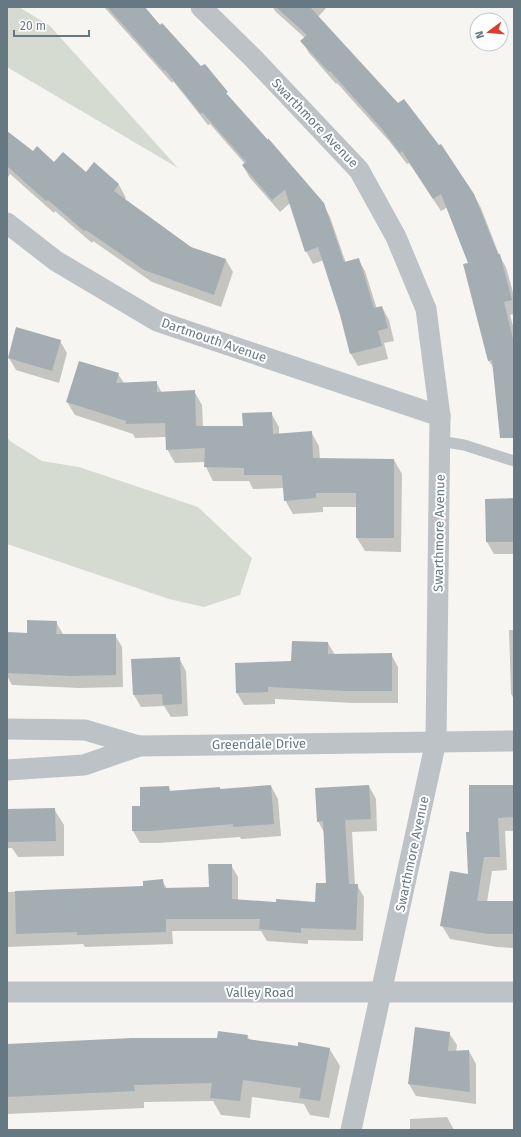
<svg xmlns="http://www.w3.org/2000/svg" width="521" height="1137" font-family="'Fira Sans',sans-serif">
  <rect width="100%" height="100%" fill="#f6f5f2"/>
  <!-- green -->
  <g fill="#d6dbd2">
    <path d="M7 7H19L50 26 178 168 7 67Z"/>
    <path d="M7 437 10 441 42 461 79 467 198 507 252 558 240 595 204 607 169 599 7 544Z"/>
  </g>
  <!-- shadow -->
  <g fill="#0003">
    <path d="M104 7H143L201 68 204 65 230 99 323 204 330 217 346 263 358 259 365 271 377 309 382 307 389 320 394 341 384 343 388 359 358 366 351 354 341 315 324 260 313 264 306 251 290 203 280 212 250 178 243 166 245 164 210 124 208 125 173 81 172 83Z"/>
    <path d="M273 7H327L318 17 474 195 481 208 500 257 506 267 514 296V314L510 315 514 329V426L494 369 489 361 464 265 470 263 448 207 441 211 409 163 407 164 389 141 337 83 336 84 309 53 302 41 305 38 275 11Z"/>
    <path d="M7 132 33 152 54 163 86 173 94 164 119 185 126 198 124 200 191 248 226 260 233 272 221 307 152 282 93 241 92 243 55 211 54 213 10 174 7 178Z"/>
    <path d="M60 341 67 353 59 383 16 370 9 358Z"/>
    <path d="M118 374 124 383 156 382 162 393 194 391 202 405 203 427 244 428 271 413 279 427V434L311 432 319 446 320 460H394L402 474 401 552 365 551 357 538V507H323V512L293 514 285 500 284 488 253 489 249 481H213L206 467V462L175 463 167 449 166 437 135 438 133 434 75 415 67 402Z"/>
    <path d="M514 499V554H494L487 542Z"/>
    <path d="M56 622 63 634 115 635 122 647 123 687 79 688 12 685 7 676V633L27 634Z"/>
    <path d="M509 630H514V699L511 694Z"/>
    <path d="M328 643 335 655 391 654 398 667V703H354L275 699V704L244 705 237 693Z"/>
    <path d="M179 658 186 671 188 716 171 717 164 706 141 707 134 695Z"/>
    <path d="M271 786 278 799 281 836 241 839 240 837 158 843H140L133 831 169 787 171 792 220 788 221 790Z"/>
    <path d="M369 786 376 799 377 831 352 832 355 885H357L364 897 363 941 308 940V944L267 941 261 931H172L173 944 85 947 83 944 7 947V892L145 887 162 880 167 889 210 888 231 865 238 877V900L277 903H316L328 884 325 834 318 821Z"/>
    <path d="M514 786V831H505L507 870 492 871 487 902H514V948L497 947 450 939 442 926 469 876 470 833Z"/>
    <path d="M54 809 64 825V856L18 857 12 848H7V810Z"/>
    <path d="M449 1033 457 1045 456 1052 469 1051 476 1064V1104L416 1096 409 1084Z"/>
    <path d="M247 1036 250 1040 299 1047 329 1048 340 1066 329 1118 310 1115 304 1104 252 1097 250 1118 221 1115 213 1101 144 1102V1108L7 1114V1045L218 1039Z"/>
    <path d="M447 1117 454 1130H410V1119Z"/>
  </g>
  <!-- building -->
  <g fill="#a4aeb2">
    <path d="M107 7H145L160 25 162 23 201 66 205 64 228 92 226 93 268 140V138L324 203 344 262 359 258 374 308 382 306 388 328 378 331 382 346 350 354 340 315 318 247 305 252 285 190 272 200 242 165 246 162 202 112 201 114 165 70 164 71Z"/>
    <path d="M276 7H310L398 103 404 99 439 145 441 144 474 194 498 254H500L512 300 504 302 514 343V438H500L492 360 488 361 463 264 468 263 441 194 433 199 402 151 400 153 381 128 330 71 329 72 300 41 307 35Z"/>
    <path d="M7 131 33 151 37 146 54 162 63 152 86 172 94 162 119 184 114 191 191 247 226 259 214 295 144 270 86 230 84 231 48 200 46 201 7 166Z"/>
    <path d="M16 327 61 340 52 371 8 358Z"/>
    <path d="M79 361 119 373 116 383 157 381V392L195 390 196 426H243L242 413 272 412 273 434 312 431 313 458 394 459V538H356V493H316V498L284 501 282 475H244V468L204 467 205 448 166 450 165 423 126 424V421L66 402Z"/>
    <path d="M514 498V542H486L485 499Z"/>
    <path d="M27 620 57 621 56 634H116V675L71 676 7 673V632L27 633Z"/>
    <path d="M292 641 328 642V654L392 653V691H346L268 687V692L236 693 235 663 291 661Z"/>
    <path d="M180 657 182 704 163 705 162 694 133 695 131 659Z"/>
    <path d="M271 785 274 824 233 827V824L151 831H132V806H140V787L169 786V791L220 787V789Z"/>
    <path d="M369 785 371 819 345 820 349 884H358L356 930 301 928V933L259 929 260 919H166V932L77 935V932L16 934 15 891 143 886V881L163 879 164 888 209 887 208 864H232V899L276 902V899L315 902 316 883H326L323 821 317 822 315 788Z"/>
    <path d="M469 785H514V817L498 818 500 857H484L477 901H514V934H488L440 926 450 871 468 874 466 832H469Z"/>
    <path d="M55 808 56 841 8 842 7 809Z"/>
    <path d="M415 1027 450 1032 448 1051 469 1050 470 1092 408 1084Z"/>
    <path d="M218 1031 248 1035 247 1039 298 1046V1042L330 1048 320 1101 299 1098 301 1088 243 1080 240 1101 210 1098 212 1083 134 1085 135 1091 7 1097V1044L132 1038H217Z"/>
  </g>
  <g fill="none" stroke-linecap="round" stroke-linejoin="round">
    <!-- service -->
    <path stroke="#bcc2c5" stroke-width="11" d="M440 441 464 445 514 461"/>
    <!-- minor -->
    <g stroke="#bcc2c5" stroke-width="21">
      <path d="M201 7 253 58 359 170 396 237 426 309 440 416 436 741 351 1130"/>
      <path d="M7 223 56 261 157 321 440 416"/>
      <path d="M7 729 85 730 139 746"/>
      <path d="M7 770 84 765 139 746 514 741"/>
      <path d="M7 992H514"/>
    </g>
  </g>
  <g text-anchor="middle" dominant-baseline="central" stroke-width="4" stroke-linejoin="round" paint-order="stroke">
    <!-- street labels -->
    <g font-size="13" fill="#667983" stroke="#fff">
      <text transform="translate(315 123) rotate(46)">Swarthmore Avenue</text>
      <text transform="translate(214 340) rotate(19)">Dartmouth Avenue</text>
      <text transform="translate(439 533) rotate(-89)">Swarthmore Avenue</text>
      <text transform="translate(259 744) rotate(-1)">Greendale Drive</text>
      <text transform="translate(412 854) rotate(-78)">Swarthmore Avenue</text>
      <text x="260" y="992">Valley Road</text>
    </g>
  </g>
  <!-- border -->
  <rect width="521" height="1137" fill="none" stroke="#667983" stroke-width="16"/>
  <!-- north arrow -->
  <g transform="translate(489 32) rotate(254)"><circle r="19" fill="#ffffff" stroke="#c2c9cd"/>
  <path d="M0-3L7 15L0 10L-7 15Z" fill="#dd3e2b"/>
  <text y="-6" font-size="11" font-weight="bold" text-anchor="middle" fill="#667983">N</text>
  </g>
  <!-- scale -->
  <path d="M14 30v6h75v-6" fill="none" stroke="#667983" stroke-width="2"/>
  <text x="20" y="30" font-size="12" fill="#667983" stroke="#ffffff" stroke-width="3" paint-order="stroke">20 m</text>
</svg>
